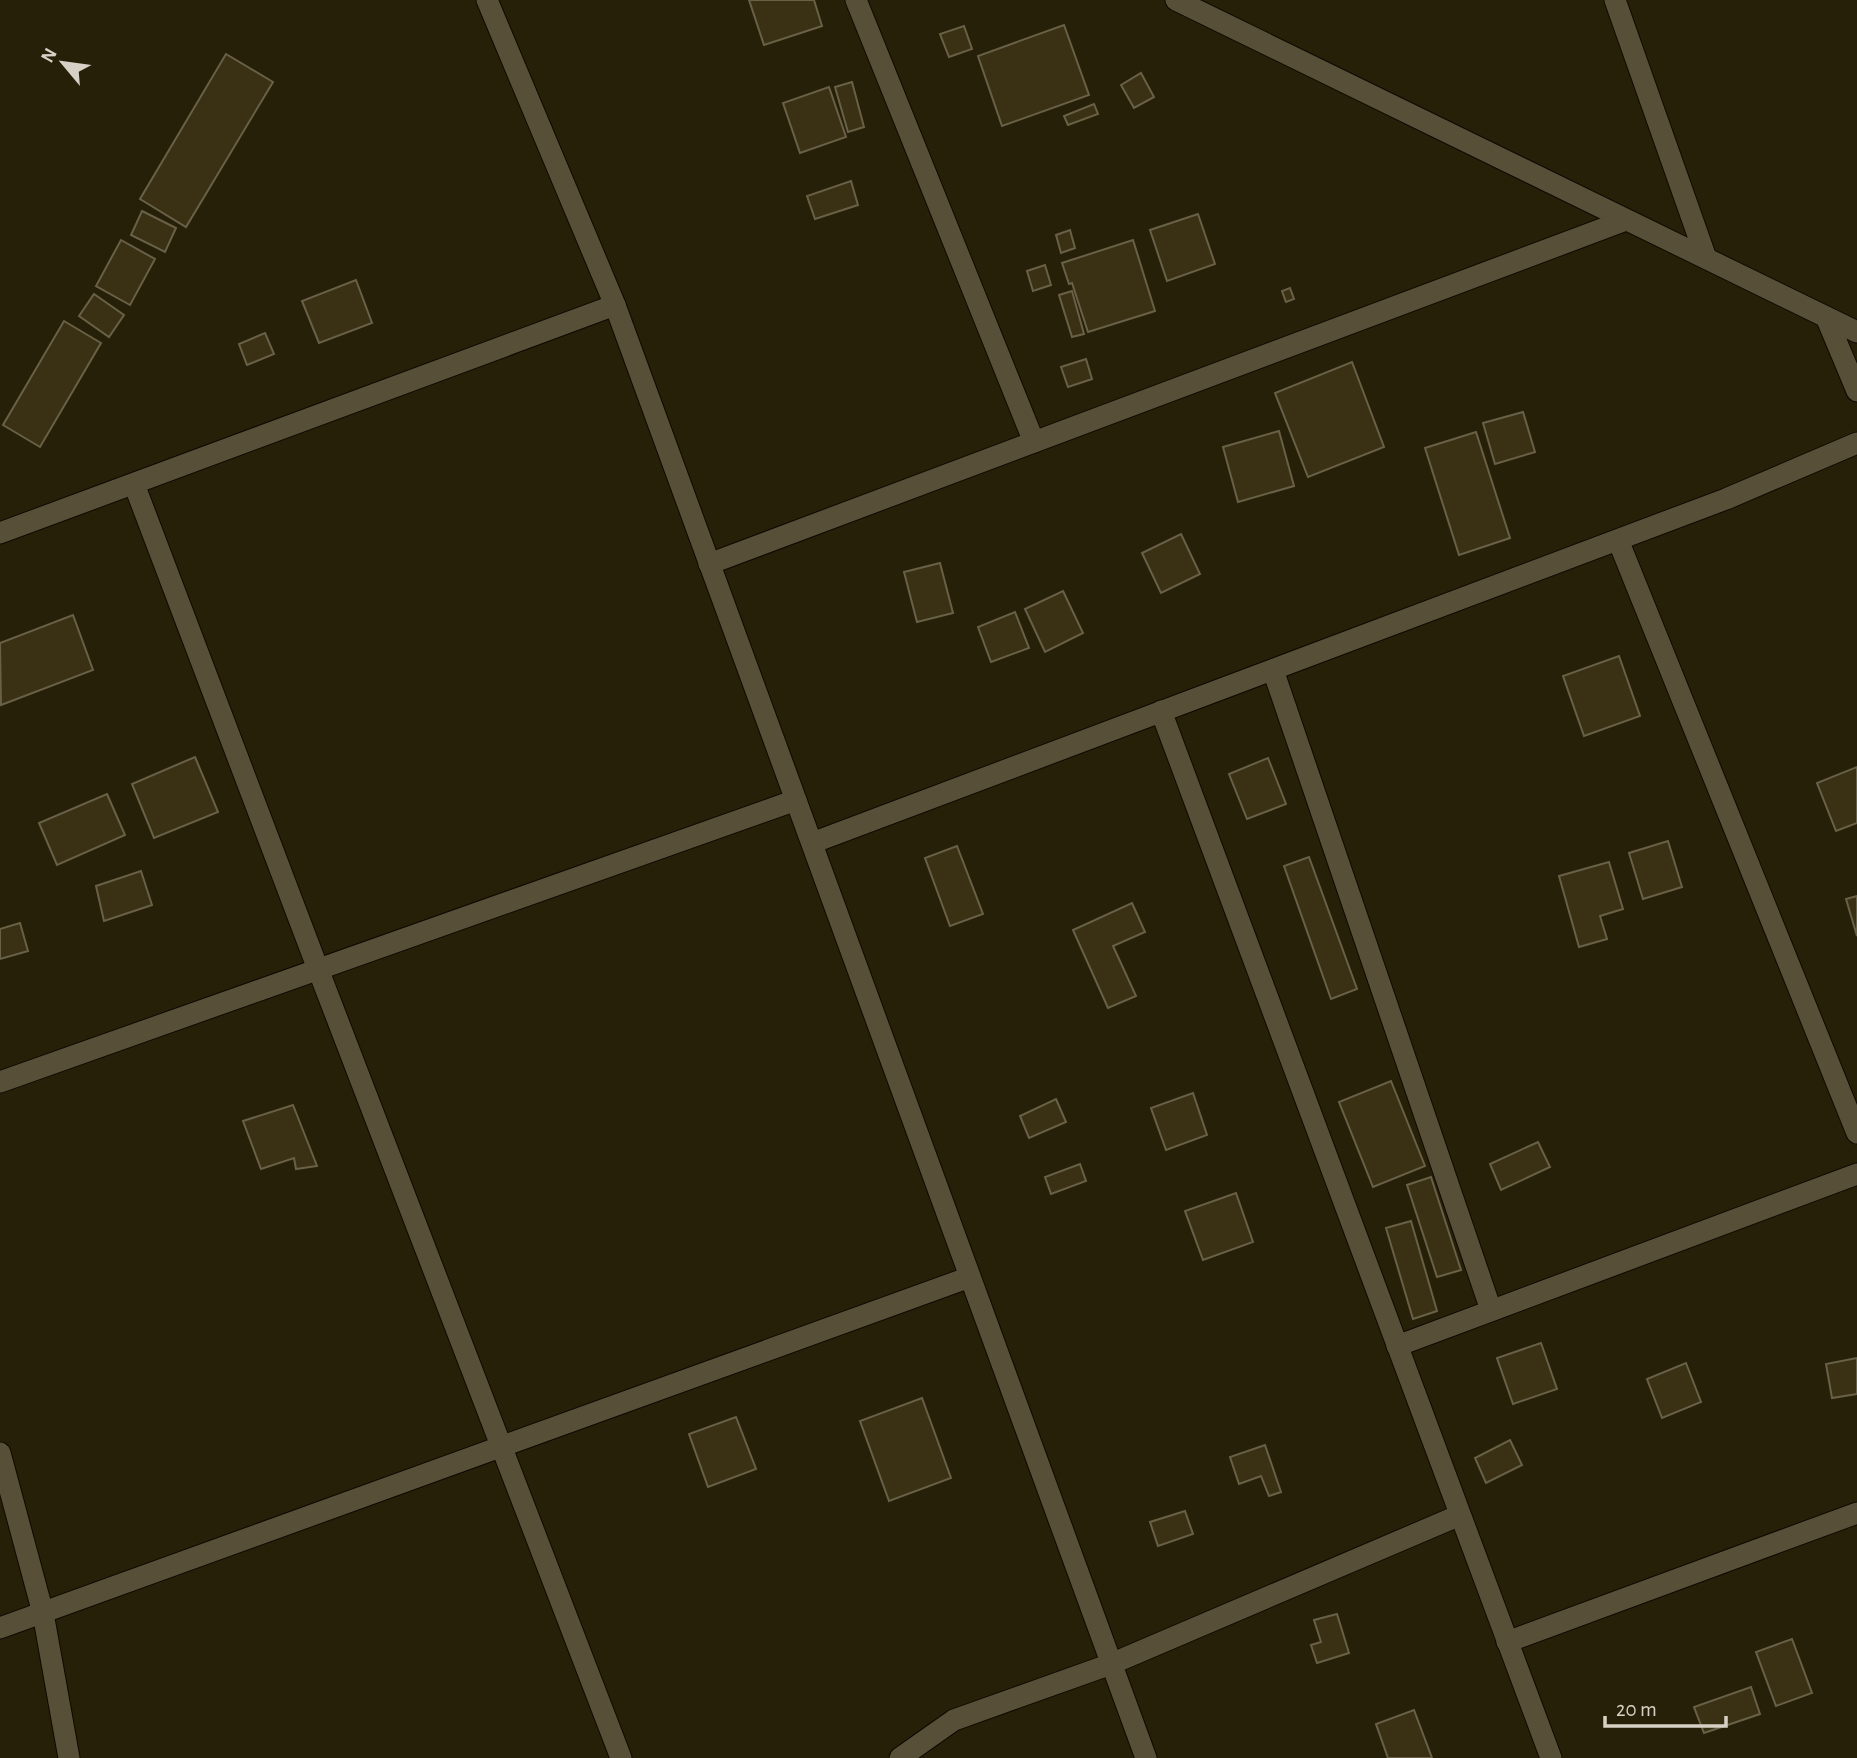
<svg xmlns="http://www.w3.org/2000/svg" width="1857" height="1758" font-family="'Alegreya Sans',sans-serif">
  <rect width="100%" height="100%" fill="#272009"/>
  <!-- building -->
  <g fill="#3a3013" stroke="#686047" stroke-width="2">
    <path d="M749 0H814L822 26 764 45Z"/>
    <path d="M1064 25 1089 95 1002 126 978 56Z"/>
    <path d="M964 26 972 49 949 57 940 34Z"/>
    <path d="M226 54 273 82 186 227 140 199Z"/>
    <path d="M1141 73 1154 97 1134 108 1121 85Z"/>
    <path d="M852 82 864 127 848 132 835 87Z"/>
    <path d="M829 87 846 137 800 153 783 103Z"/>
    <path d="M1094 104 1098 114 1068 125 1064 116Z"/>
    <path d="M851 181 858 205 815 219 807 196Z"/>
    <path d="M142 211 176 228 165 252 131 235Z"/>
    <path d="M1198 214 1215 264 1167 281 1150 230Z"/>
    <path d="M1070 230 1075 248 1061 253 1056 235Z"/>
    <path d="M121 240 155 259 130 305 96 286Z"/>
    <path d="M1133 240 1155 311 1088 332 1072 283 1069 284 1062 263Z"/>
    <path d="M1045 265 1051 285 1033 291 1027 271Z"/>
    <path d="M356 280 372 323 319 343 302 301Z"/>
    <path d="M1290 288 1294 299 1286 302 1282 291Z"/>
    <path d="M1072 291 1084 334 1072 337 1059 295Z"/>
    <path d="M94 294 124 315 109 337 79 316Z"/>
    <path d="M64 321 101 343 40 447 3 425Z"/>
    <path d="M265 333 274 354 247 365 239 344Z"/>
    <path d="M1086 359 1092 379 1068 387 1061 367Z"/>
    <path d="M1352 362 1384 447 1308 477 1275 393Z"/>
    <path d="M1523 412 1535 452 1495 464 1483 423Z"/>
    <path d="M1279 431 1294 486 1238 502 1223 447Z"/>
    <path d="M1476 432 1510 538 1459 555 1425 448Z"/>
    <path d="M1181 534 1200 574 1161 593 1142 553Z"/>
    <path d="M940 563 953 613 917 622 904 572Z"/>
    <path d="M1063 591 1083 633 1045 652 1025 609Z"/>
    <path d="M1015 612 1029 648 991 662 978 627Z"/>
    <path d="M73 615 93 670 1 705 0 643Z"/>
    <path d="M1619 656 1640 716 1584 736 1563 676Z"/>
    <path d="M195 757 218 812 154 838 132 784Z"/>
    <path d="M1268 758 1286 804 1247 819 1229 774Z"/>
    <path d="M1857 767V823L1836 831 1817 783Z"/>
    <path d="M107 794 125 835 57 865 39 823Z"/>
    <path d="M1668 841 1682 887 1643 899 1629 853Z"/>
    <path d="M957 846 983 914 950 926 925 858Z"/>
    <path d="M1309 857 1357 989 1331 999 1284 866Z"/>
    <path d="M1609 862 1623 909 1600 916 1607 939 1579 947 1559 876Z"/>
    <path d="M141 871 152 905 104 921 96 886Z"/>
    <path d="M1857 896V936L1846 899Z"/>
    <path d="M1132 903 1145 932 1113 946 1136 996 1108 1008 1073 930Z"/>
    <path d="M20 923 28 951 0 959V929Z"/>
    <path d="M1391 1081 1425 1166 1373 1187 1339 1102Z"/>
    <path d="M1193 1093 1207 1135 1166 1150 1151 1108Z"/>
    <path d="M1056 1099 1066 1122 1029 1138 1020 1116Z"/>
    <path d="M293 1105 317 1166 296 1169 294 1158 261 1169 243 1121Z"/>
    <path d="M1538 1142 1550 1167 1501 1190 1490 1164Z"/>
    <path d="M1080 1164 1086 1181 1051 1194 1045 1177Z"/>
    <path d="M1431 1177 1461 1270 1437 1277 1407 1185Z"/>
    <path d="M1236 1193 1253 1242 1203 1260 1185 1211Z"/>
    <path d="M1411 1221 1437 1311 1413 1319 1386 1228Z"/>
    <path d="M1541 1343 1557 1389 1513 1404 1497 1358Z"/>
    <path d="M1857 1358V1394L1832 1398 1826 1364Z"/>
    <path d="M1686 1363 1701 1402 1662 1418 1647 1379Z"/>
    <path d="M922 1398 951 1478 889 1501 860 1421Z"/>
    <path d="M736 1417 756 1469 708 1487 689 1434Z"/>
    <path d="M1510 1440 1522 1465 1486 1483 1475 1458Z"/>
    <path d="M1265 1445 1281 1492 1269 1496 1261 1476 1239 1484 1230 1457Z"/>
    <path d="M1185 1511 1193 1534 1158 1546 1150 1522Z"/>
    <path d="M1337 1614 1349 1653 1317 1663 1311 1645 1321 1642 1314 1620Z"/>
    <path d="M1792 1639 1812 1693 1776 1706 1756 1652Z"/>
    <path d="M1751 1687 1760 1714 1704 1733 1694 1707Z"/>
    <path d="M1414 1710 1432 1758H1388L1376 1724Z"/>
  </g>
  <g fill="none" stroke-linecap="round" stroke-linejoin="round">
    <!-- street casing -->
    <g stroke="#100900" stroke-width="23">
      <g id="street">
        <path d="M487 0 615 305 1146 1758"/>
        <path d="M856 0 1034 442"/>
        <path d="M1176 0 1857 332"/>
        <path d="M1615 0 1706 258"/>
        <path d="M1826 317 1857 391"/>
        <path d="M134 484 318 969 621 1758"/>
        <path d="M0 533 615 305"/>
        <path d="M1618 540 1857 1133"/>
        <path d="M709 564 1626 220"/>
        <path d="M1273 670 1491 1310"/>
        <path d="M1161 711 1551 1758"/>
        <path d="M812 843 1726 499 1857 443"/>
        <path d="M0 1082 796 800"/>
        <path d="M1397 1346 1857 1174"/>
        <path d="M0 1453 43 1613 69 1758"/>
        <path d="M0 1628 970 1277"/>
        <path d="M1507 1642 1857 1513"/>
        <path d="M900 1758 954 1720 1111 1664 1460 1515"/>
      </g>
    </g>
    <!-- street -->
    <use href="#street" stroke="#574f37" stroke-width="21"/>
  </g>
  <!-- north arrow -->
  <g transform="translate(63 63) rotate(299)" stroke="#272009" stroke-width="5" paint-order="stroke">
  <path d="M0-5L12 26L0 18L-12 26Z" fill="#d6d1c4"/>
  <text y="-10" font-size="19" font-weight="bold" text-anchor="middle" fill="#d6d1c4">N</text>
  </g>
  <!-- scale -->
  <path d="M1605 1716v10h121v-10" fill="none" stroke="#d6d1c4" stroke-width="3.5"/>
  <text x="1616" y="1716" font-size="21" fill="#d6d1c4" stroke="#272009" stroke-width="5" paint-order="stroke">20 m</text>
</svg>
